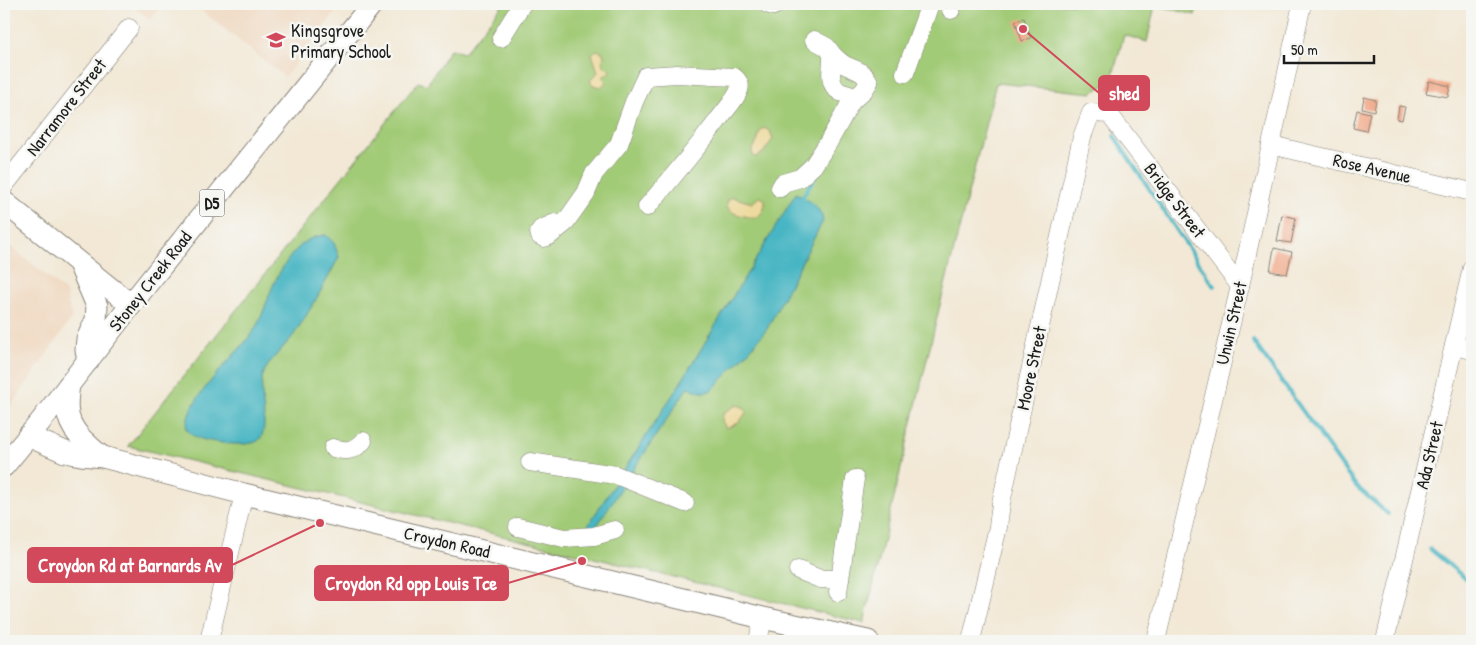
<svg xmlns="http://www.w3.org/2000/svg" width="1476" height="645" font-family="'Patrick Hand',sans-serif">
  <rect width="100%" height="100%" fill="#f6f6f2"/>
  <filter id="ink" filterUnits="userSpaceOnUse"><feTurbulence type="fractalNoise" baseFrequency=".02" numOctaves="2"/><feDisplacementMap in="SourceGraphic" scale="10" xChannelSelector="R" yChannelSelector="G"/><feConvolveMatrix kernelMatrix="1 2 1 2 8 2 1 2 1" color-interpolation-filters="sRGB"/></filter>
  <filter id="wash" filterUnits="userSpaceOnUse"><feTurbulence type="fractalNoise" baseFrequency=".0096" numOctaves="4" result="noise"/><feDisplacementMap in="SourceGraphic" scale="20" xChannelSelector="R" yChannelSelector="G"/><feGaussianBlur stdDeviation="1.12" result="paint"/><feColorMatrix in="noise" values="0 0 0 0 0 0 0 0 0 0 0 0 0 0 0 0 0 1.4 0 .05"/><feComposite in="paint" operator="in"/></filter>
  <g filter="url(#wash)">
    <rect width="100%" height="100%" fill="#f2e8d5"/>
    <!-- built -->
    <g fill="#efd6bc">
      <path d="M130 4H163L150 20Z"/>
      <path d="M193 4H342L285 77Z"/>
      <path d="M4 241 66 292 72 318 4 416Z"/>
    </g>
    <!-- green -->
    <path fill="#a2cb77" stroke="#5f744a" d="M503 4H1198L1195 15 1155 5 1147 42 1124 35 1111 82 1091 93 996 83 940 305 864 623 128 446 418 82 427 85 450 49 464 53Z"/>
    <!-- sand -->
    <g fill="#eeda9e" stroke="#857b5d">
      <path d="M598 50 603 53 604 57 602 62 603 65 610 70 609 73 603 77 606 82 601 87 593 85 590 81 598 72 592 54 595 51Z"/>
      <path d="M764 128 770 131 773 139 763 153 756 157 753 156 752 151 757 142 760 131Z"/>
      <path d="M732 197 752 203 758 198 761 197 765 200C766 207 761 218 753 218 752 218 745 216 745 216 736 215 724 211 728 200Z"/>
      <path d="M736 405 743 407 746 412C742 421 735 426 726 428L722 421 723 414Z"/>
    </g>
    <!-- water -->
    <g fill="#47b5c3" stroke="#326870">
      <path d="M796 193C808 200 821 206 823 221L767 329 750 350 712 390C702 395 696 390 688 387L592 533 585 530 681 382Z"/>
      <path d="M326 235 334 243 339 257C325 284 310 311 293 336 285 346 266 364 263 375 258 393 270 425 260 439 252 449 210 442 198 438 193 437 190 432 186 429 187 397 233 360 252 333 263 318 267 298 275 281 281 270 289 256 299 247 307 239 315 236 326 235Z"/>
    </g>
    <g fill="none" stroke-linecap="round" stroke-linejoin="round">
      <!-- stream -->
      <g stroke="#47b5c3" stroke-width="4">
        <path d="M1114 136 1214 286"/>
        <path d="M801 199 818 172"/>
        <path d="M1253 341 1356 486 1388 514"/>
        <path d="M1430 549 1472 584"/>
      </g>
    </g>
    <g id="blocks">
      <!-- building -->
      <g fill="#f1a380">
        <path d="M1024 18 1031 38 1022 41 1015 21Z"/>
        <path d="M1429 81 1450 86 1448 97 1426 93Z"/>
        <path d="M1364 97 1376 100 1374 111 1362 108Z"/>
        <path d="M1399 106 1405 107 1402 120 1397 119Z"/>
        <path d="M1357 110 1370 113 1366 131 1353 128Z"/>
        <path d="M1282 215 1296 218 1291 243 1277 241Z"/>
        <path d="M1274 248 1292 252 1287 274 1270 271Z"/>
      </g>
    </g>
  </g>
  <g filter="url(#ink)">
    <use href="#blocks" fill-opacity="0" stroke="#878278" stroke-width="1"/>
    <g fill="none" stroke-linecap="round" stroke-linejoin="round">
      <!-- minor casing -->
      <g stroke="#878278" stroke-width="19">
        <g id="minor">
          <path d="M767 4 774 6"/>
          <path d="M951 10V4"/>
          <path d="M501 38 522 4"/>
          <path d="M832 54C836 58 840 62 845 65 855 70 864 71 869 82L864 90 851 102"/>
          <path d="M905 73 930 4"/>
          <path d="M1271 145 1472 192"/>
          <path d="M4 186 129 28"/>
          <path d="M780 188 783 183 800 178 813 166 828 143 851 102V96C847 93 844 94 840 92 826 84 833 66 832 54L827 47 814 40"/>
          <path d="M555 223 541 229 539 232 540 236 544 238 549 236 564 224 586 193 594 174 619 144 634 102 646 76 677 74 734 77C739 81 741 84 739 90 735 101 725 110 719 119 696 149 672 178 647 207"/>
          <path d="M1454 346 1472 350"/>
          <path d="M333 448C346 452 354 451 363 441"/>
          <path d="M530 462 616 475 685 503"/>
          <path d="M518 527 564 538 594 536 615 530"/>
          <path d="M798 570 820 579H840"/>
          <path d="M838 592 855 479"/>
          <path d="M209 641 244 494"/>
          <path d="M758 641 763 618"/>
          <path d="M971 641 998 527 1001 503 1082 137 1091 113 1109 114 1240 286"/>
          <path d="M1156 641 1240 286 1302 4"/>
          <path d="M1385 641 1472 268"/>
        </g>
      </g>
      <!-- major casing -->
      <g stroke="#878278" stroke-width="23">
        <g id="major">
          <path d="M4 202 131 305"/>
          <path d="M80 266 97 306 96 320 87 339 86 350 88 361"/>
          <path d="M69 385C65 410 66 424 85 442 91 448 96 453 103 457"/>
          <path d="M28 436 65 452 81 455 103 457 244 494 763 618 868 641"/>
          <path d="M4 466 41 421 144 288 372 4"/>
        </g>
      </g>
      <!-- minor -->
      <use href="#minor" stroke="#fff" stroke-width="18"/>
      <!-- major -->
      <use href="#major" stroke="#fff" stroke-width="21"/>
    </g>
  </g>
  <!-- icons -->
  <defs>
    <g id="school-bare" transform="scale(1.5)"><path d="M0-5L7-2L0 1L-7-2ZM-4 1L0 2.5L4 1V4Q0 6-4 4Z" fill="#d1495b" stroke="#f6f6f2" stroke-width="2.5" paint-order="stroke"/></g>
  </defs>
  <g fill-rule="evenodd">
    <use href="#school-bare" x="276" y="40"/>
  </g>
  <g text-anchor="middle" dominant-baseline="central" stroke-width="5" stroke-linejoin="round" paint-order="stroke">
    <!-- shield labels -->
    <rect fill="#f6f6f2" stroke="#5d5d5c" stroke-width="1" x="199.5" y="189.5" width="25" height="27" rx="4"/>
    <g font-size="16" font-weight="bold" fill="#1c1c1c">
      <text x="212" y="203">D5</text>
    </g>
    <!-- poi labels -->
    <g font-size="18" fill="#1c1c1c" stroke="#f6f6f2" text-anchor="start">
      <text x="291" y="30">Kingsgrove<tspan x="291" dy="21">Primary School</tspan></text>
    </g>
    <!-- street labels -->
    <g font-size="18" fill="#1c1c1c" stroke="#f6f6f2">
      <text transform="translate(66 107) rotate(-52)">Narramore Street</text>
      <text transform="translate(1372 168) rotate(13)">Rose Avenue</text>
      <text transform="translate(1175 200) rotate(53)">Bridge Street</text>
      <text transform="translate(150 281) rotate(-52)">Stoney Creek Road</text>
      <text transform="translate(1231 323) rotate(-77)">Unwin Street</text>
      <text transform="translate(1031 368) rotate(-78)">Moore Street</text>
      <text transform="translate(1429 455) rotate(-77)">Ada Street</text>
      <text transform="translate(447 542) rotate(13)">Croydon Road</text>
    </g>
  </g>
  <!-- callouts -->
  <path fill="none" stroke="#d1495b" stroke-width="2" d="M1023 29L1099 93M320 523L232 565M582 561L508 583"/>
  <g fill="#d1495b" stroke="#f6f6f2" stroke-width="2">
    <circle cx="1023" cy="29" r="5"/>
    <circle cx="320" cy="523" r="5"/>
    <circle cx="582" cy="561" r="5"/>
  </g>
  <g fill="#d1495b" stroke="#d1495b" stroke-width="2">
    <rect x="1099" y="76" width="50" height="34" rx="5"/>
    <rect x="28" y="548" width="204" height="34" rx="5"/>
    <rect x="315" y="566" width="193" height="34" rx="5"/>
  </g>
  <g font-size="19" text-anchor="middle" font-weight="bold" fill="#fff">
    <text x="1124" y="100">shed</text>
    <text x="130" y="572">Croydon Rd at Barnards Av</text>
    <text x="411" y="590">Croydon Rd opp Louis Tce</text>
  </g>
  <!-- margin -->
  <rect width="1476" height="645" fill="none" stroke="#f6f6f2" stroke-width="20"/>
  <!-- scale -->
  <path d="M1284 55v8h90v-8" fill="none" stroke="#1c1c1c" stroke-width="2.5"/>
  <text x="1291" y="55" font-size="15" fill="#1c1c1c" stroke="#f6f6f2" stroke-width="4" paint-order="stroke">50 m</text>
</svg>
